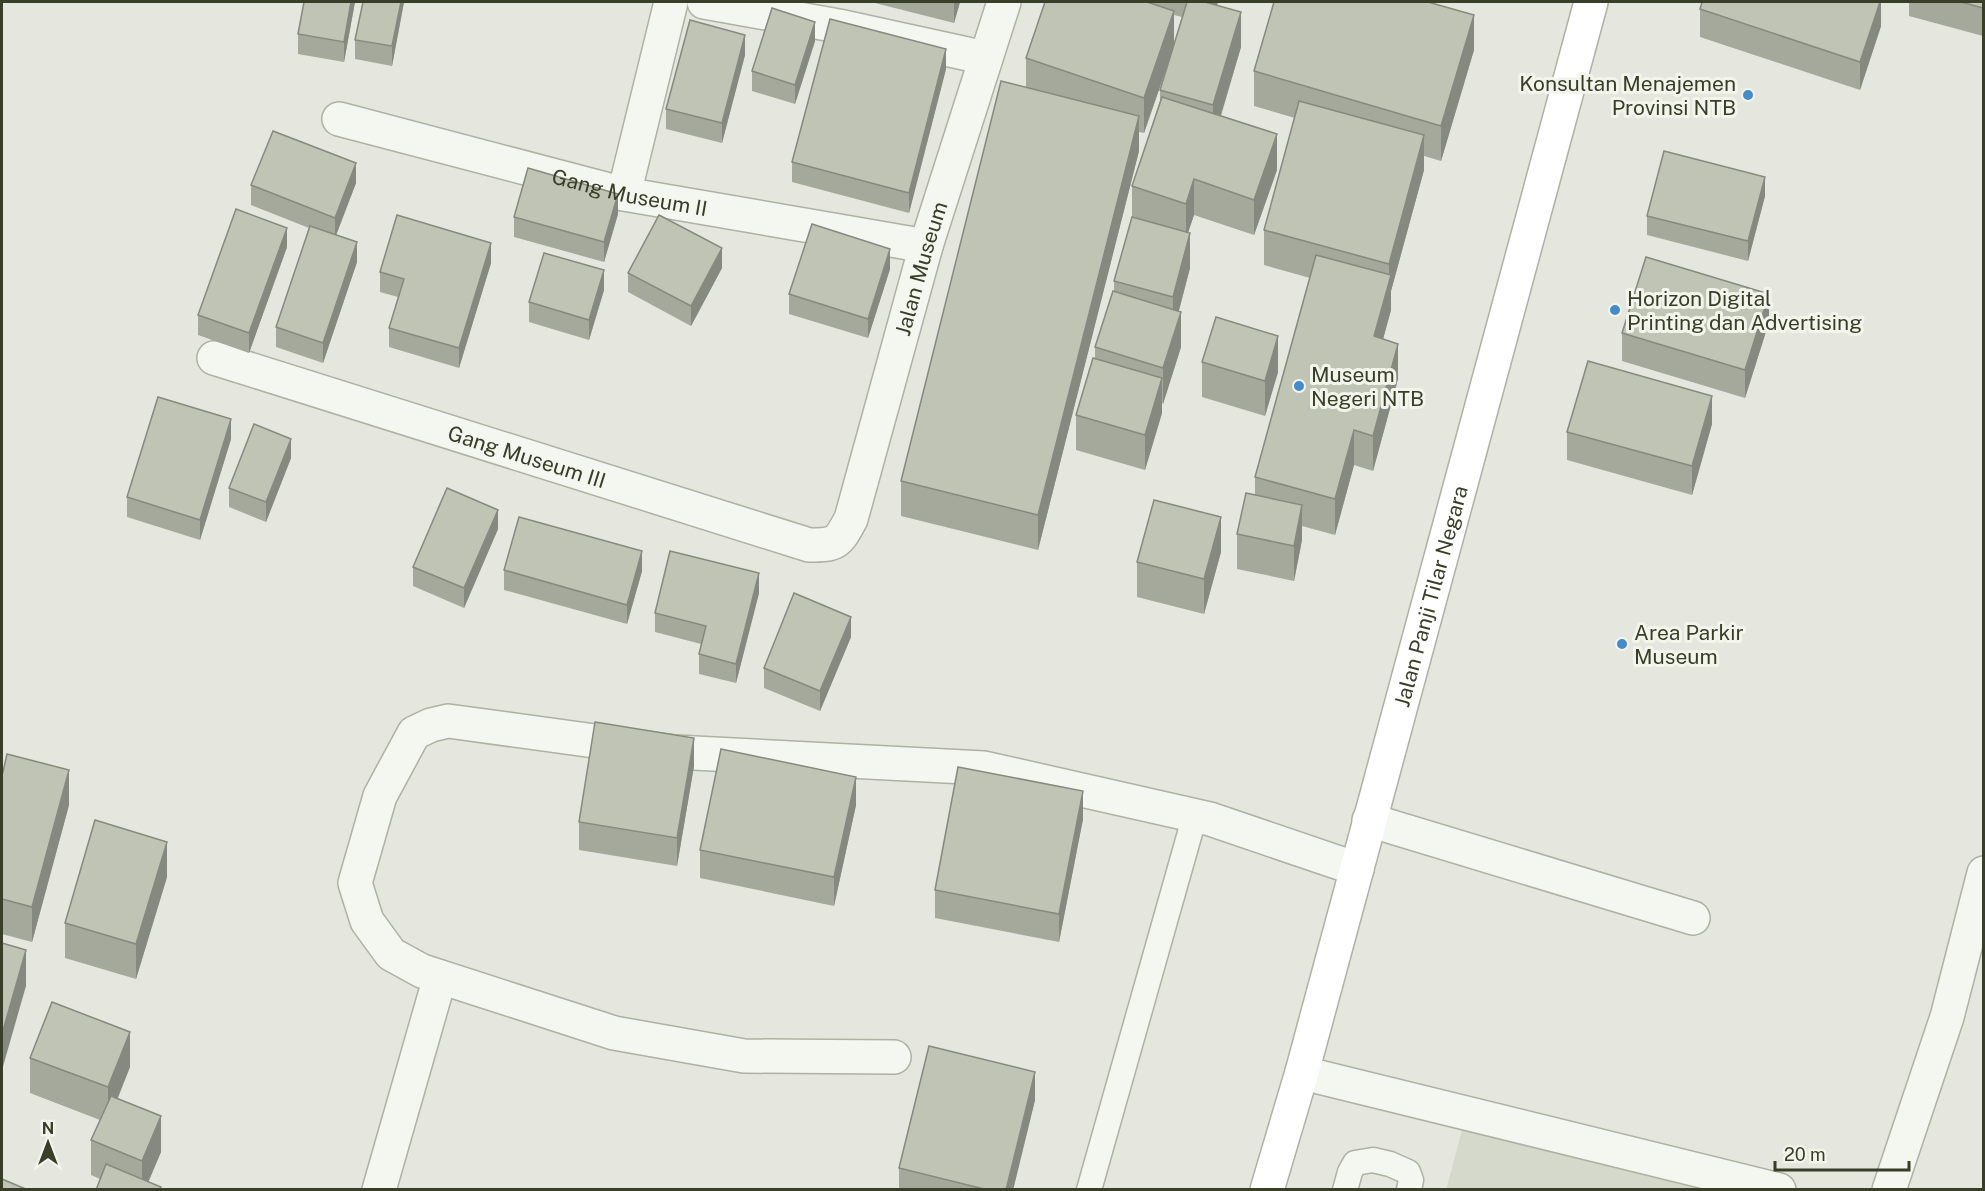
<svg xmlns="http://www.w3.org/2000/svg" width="1985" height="1191" font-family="'Public Sans',sans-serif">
  <rect width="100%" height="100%" fill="#e5e7de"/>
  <!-- built -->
  <path fill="#d5d9cc" d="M1465 1119 1720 1190H1446Z"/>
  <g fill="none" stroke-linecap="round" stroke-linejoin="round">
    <!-- lane casing -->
    <g stroke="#aeb1a3" stroke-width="27">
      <g id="lane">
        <path d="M1089 1190 1195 815"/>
        <path d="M1345 1190 1350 1172 1355 1163 1373 1160 1390 1164 1408 1172 1411 1180 1409 1190"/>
      </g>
    </g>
    <!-- street casing -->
    <g stroke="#aeb1a3" stroke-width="36">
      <g id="street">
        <path d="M704 2 844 27 986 58"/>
        <path id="s1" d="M339 119 624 194 926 246"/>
        <path d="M624 194 671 2"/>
        <path id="s2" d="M214 358 809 545C837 545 838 543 851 519L926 246 1004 2"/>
        <path d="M1369 820 1693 918"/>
        <path d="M894 1057 744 1056 614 1033 422 971 391 954 367 921 355 883 380 796 414 733 431 725 448 721 675 752 984 768 1210 819 1357 869"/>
        <path d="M1302 1072 1319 1077 1779 1190"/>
        <path d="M379 1190 440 977"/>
        <path d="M1889 1190 1947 1017 1984 873"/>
      </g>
    </g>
    <!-- secondary casing -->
    <g stroke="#aeb1a3" stroke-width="36">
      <g id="secondary">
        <path id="s3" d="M1267 1190 1302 1072 1591 2"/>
      </g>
    </g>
    <!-- lane -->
    <use href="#lane" stroke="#f4f6f0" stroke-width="24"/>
    <!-- street -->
    <use href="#street" stroke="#f4f6f0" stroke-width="33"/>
    <!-- secondary -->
    <use href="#secondary" stroke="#fff" stroke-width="33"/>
  </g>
  <!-- wall -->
  <g fill="#a5a99c" fill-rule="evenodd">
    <path d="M304 2H355L344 62 298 54V34Z"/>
    <path d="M363 2H404L392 66 355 59V40Z"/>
    <path d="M871 2H960L954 23Z"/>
    <path d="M1045 2H1218L1217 5 1241 47 1221 116 1277 170 1254 235 1194 215 1188 232 1190 268 1179 311 1181 347 1163 404 1162 403V413L1145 470 1076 450V415L1095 359V347L1114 291V281L1132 217V186L1160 101V90L1168 64 1144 133 1139 132V151L1038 550 901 516V481L1026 87V58ZM1174 15 1182 17 1174 43Z"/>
    <path d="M1881 2V26L1860 90 1700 37V9Z"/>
    <path d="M1909 2H1983V36L1909 16Z"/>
    <path d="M815 41 795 104 752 91V71Z"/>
    <path d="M1474 50 1441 161 1424 156V170L1391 291V310L1383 339 1398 379 1373 471 1354 465 1335 535 1302 526V540L1294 581 1237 569V534L1255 495V477L1310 278 1264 265V230L1295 118 1254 106V71Z"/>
    <path d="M745 55 722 143 666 129V109Z"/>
    <path d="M946 69 909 213 792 182V162Z"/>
    <path d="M356 183 336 235 357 262 323 363 276 347V327L309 228 251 205V185Z"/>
    <path d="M1765 196 1748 261 1647 235V216Z"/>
    <path d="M618 214 604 262 514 237V217Z"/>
    <path d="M287 247 249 353 198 335V315Z"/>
    <path d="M491 263 459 368 389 347V328L398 297 380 292V272Z"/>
    <path d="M722 268 691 326 628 292V273Z"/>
    <path d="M890 269 868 338 789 314V294Z"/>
    <path d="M604 290 589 340 529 322V302Z"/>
    <path d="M1769 322 1745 398 1622 361V333Z"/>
    <path d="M1202 362 1278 372 1265 416 1202 397Z"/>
    <path d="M1712 424 1692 495 1567 460V432Z"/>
    <path d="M231 439 200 540 127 517V497Z"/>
    <path d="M291 458 266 522 229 507V488Z"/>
    <path d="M498 529 464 608 413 586V567Z"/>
    <path d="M1221 552 1204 614 1137 597V562Z"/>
    <path d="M504 570 642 571 627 624 504 590Z"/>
    <path d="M759 593 736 683 699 674V654L701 644 655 632V613Z"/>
    <path d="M851 637 820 711 764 688V668Z"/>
    <path d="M694 766 677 866 579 850V822Z"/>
    <path d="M2 776 69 805 32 942 2 934Z"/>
    <path d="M856 805 834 906 700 878V850Z"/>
    <path d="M1083 819 1059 942 935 918V890Z"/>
    <path d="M167 877 136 979 65 958V923Z"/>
    <path d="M30 1058 130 1067 117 1098 161 1152 148 1181 161 1190 100 1179 91 1175V1140L100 1120 30 1093Z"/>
    <path d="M1035 1100 1013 1190H899V1168Z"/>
  </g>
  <!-- shaded-wall -->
  <g fill="#86897f">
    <path d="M351 2H355L344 62V42Z"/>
    <path d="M401 2H404L392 66V46Z"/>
    <path d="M955 2H960L954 23V3Z"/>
    <path d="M1210 2H1218L1210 27Z"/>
    <path d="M1880 2H1881V26L1860 90V62Z"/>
    <path d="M1174 11V46L1144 133V98Z"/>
    <path d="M1241 12V47L1213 141V105Z"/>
    <path d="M1474 15V50L1441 161V126Z"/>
    <path d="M815 22V41L795 104V85Z"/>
    <path d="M745 35V55L722 143V123Z"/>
    <path d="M946 49V69L909 213V193Z"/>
    <path d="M1139 116V151L1038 550V515Z"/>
    <path d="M1277 134V170L1254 235V200Z"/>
    <path d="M1424 135V170L1391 291V310L1374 372V336L1389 283V264Z"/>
    <path d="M356 163V183L335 238V218Z"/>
    <path d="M1765 177V196L1748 261V241Z"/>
    <path d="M1194 179V215L1186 239V204Z"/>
    <path d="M618 194V214L604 262V242Z"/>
    <path d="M287 228V247L249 353V333Z"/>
    <path d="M1190 233V268L1173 332V297Z"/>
    <path d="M357 242V262L323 363V343Z"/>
    <path d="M491 243V263L459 368V348Z"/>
    <path d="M722 248V268L691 326V306Z"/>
    <path d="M890 249V269L868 338V319Z"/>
    <path d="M604 270V290L589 340V320Z"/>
    <path d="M1769 294V322L1745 398V370Z"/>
    <path d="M1181 312V347L1163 404V368Z"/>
    <path d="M1278 336V372L1265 416V381Z"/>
    <path d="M1398 344V379L1373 471V436Z"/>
    <path d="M1162 378V413L1145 470V435Z"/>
    <path d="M1712 396V424L1692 495V466Z"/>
    <path d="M231 419V439L200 540V520Z"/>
    <path d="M1354 430V465L1335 535V499Z"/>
    <path d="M291 439V458L266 522V502Z"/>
    <path d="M1302 505V540L1294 581V546Z"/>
    <path d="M498 510V529L464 608V588Z"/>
    <path d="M1221 517V552L1204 614V579Z"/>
    <path d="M642 551V571L627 624V605Z"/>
    <path d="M759 573V593L736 683V664Z"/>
    <path d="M851 617V637L820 711V691Z"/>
    <path d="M694 738V766L677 866V838Z"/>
    <path d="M69 770V805L32 942V907Z"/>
    <path d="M856 777V805L834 906V877Z"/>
    <path d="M1083 791V819L1059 942V914Z"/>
    <path d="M167 842V877L136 979V944Z"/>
    <path d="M26 950V986L2 1070V1034Z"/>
    <path d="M130 1032V1067L108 1123V1087Z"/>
    <path d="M1035 1072V1100L1013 1190H1006Z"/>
    <path d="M161 1116V1152L145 1190H142V1161Z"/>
  </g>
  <!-- building -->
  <g fill="#c0c4b5" stroke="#86897f" stroke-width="1.5">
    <path d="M304 2H351L344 42 298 34Z"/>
    <path d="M363 2H401L392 46 355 40Z"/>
    <path d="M1045 2H1147L1174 11 1144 98 1026 58Z"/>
    <path d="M1187 2H1205L1241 12 1213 105 1160 90Z"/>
    <path d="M1274 2H1428L1474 15 1441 126 1254 71Z"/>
    <path d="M1702 2H1880L1860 62 1700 9Z"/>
    <path d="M1961 2H1983V8Z"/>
    <path d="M772 8 815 22 795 85 752 71Z"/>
    <path d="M830 19 946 49 909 193 792 162Z"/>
    <path d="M690 20 745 35 722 123 666 109Z"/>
    <path d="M1001 81 1139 116 1038 515 901 481Z"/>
    <path d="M1162 97 1277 134 1254 200 1194 179 1186 204 1132 186Z"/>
    <path d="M1299 101 1424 135 1389 264 1264 230Z"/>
    <path d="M273 131 356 163 335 218 251 185Z"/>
    <path d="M1664 151 1765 177 1748 241 1647 216Z"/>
    <path d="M528 168 618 194 604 242 514 217Z"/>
    <path d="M236 209 287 228 249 333 198 315Z"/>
    <path d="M397 215 491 243 459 348 389 328 404 279 380 272Z"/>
    <path d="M659 215 722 248 691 306 628 273Z"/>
    <path d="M1132 217 1190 233 1173 297 1114 281Z"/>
    <path d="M812 224 890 249 868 319 789 294Z"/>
    <path d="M310 226 357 242 323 343 276 327Z"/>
    <path d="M544 253 604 270 589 320 529 302Z"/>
    <path d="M1316 255 1391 275 1374 336 1398 344 1373 436 1354 430 1335 499 1255 477Z"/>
    <path d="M1646 257 1769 294 1745 370 1622 333Z"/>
    <path d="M1113 291 1181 312 1163 368 1095 347Z"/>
    <path d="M1216 317 1278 336 1265 381 1202 362Z"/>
    <path d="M1093 358 1162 378 1145 435 1076 415Z"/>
    <path d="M1588 361 1712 396 1692 466 1567 432Z"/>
    <path d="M158 397 231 419 200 520 127 497Z"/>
    <path d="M254 424 291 439 266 502 229 488Z"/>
    <path d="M447 488 498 510 464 588 413 567Z"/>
    <path d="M1246 493 1302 505 1294 546 1237 534Z"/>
    <path d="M1154 500 1221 517 1204 579 1137 562Z"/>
    <path d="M519 517 642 551 627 605 504 570Z"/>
    <path d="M670 551 759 573 736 664 699 654 706 626 655 613Z"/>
    <path d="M794 593 851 617 820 691 764 668Z"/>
    <path d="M595 722 694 738 677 838 579 822Z"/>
    <path d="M721 749 856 777 834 877 700 850Z"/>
    <path d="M7 754 69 770 32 907 2 899V776Z"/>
    <path d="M958 767 1083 791 1059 914 935 890Z"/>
    <path d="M95 820 167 842 136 944 65 923Z"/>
    <path d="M2 943 26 950 2 1034Z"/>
    <path d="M52 1002 130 1032 108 1087 30 1058Z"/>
    <path d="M929 1046 1035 1072 1006 1190H988L899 1168Z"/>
    <path d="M111 1096 161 1116 142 1161 91 1140Z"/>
    <path d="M106 1164 161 1187 159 1190H96Z"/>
    <path d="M2 1179 28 1190H2Z"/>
  </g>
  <!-- markers -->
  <g fill="#428bcc" stroke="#f3f5ed" stroke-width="2">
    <circle cx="1748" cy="95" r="6"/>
    <circle cx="1615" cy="310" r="6"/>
    <circle cx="1299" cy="386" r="6"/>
    <circle cx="1622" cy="644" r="6"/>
  </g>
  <g text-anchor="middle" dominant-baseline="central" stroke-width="6" stroke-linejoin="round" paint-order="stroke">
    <!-- poi labels -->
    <g font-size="21" fill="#383e27" stroke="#f3f5ed" text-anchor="start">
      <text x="1736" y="83" text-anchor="end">Konsultan Menajemen<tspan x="1736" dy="24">Provinsi NTB</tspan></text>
      <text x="1627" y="298">Horizon Digital<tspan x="1627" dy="24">Printing dan Advertising</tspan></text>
      <text x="1311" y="374">Museum<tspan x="1311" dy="24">Negeri NTB</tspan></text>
      <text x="1634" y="632">Area Parkir<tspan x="1634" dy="24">Museum</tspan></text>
    </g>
    <!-- street labels -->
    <g font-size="21" fill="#383e27" stroke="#f3f5ed">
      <text stroke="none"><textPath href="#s1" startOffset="300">Gang Museum II</textPath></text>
      <text stroke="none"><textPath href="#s2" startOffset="938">Jalan Museum</textPath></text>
      <text stroke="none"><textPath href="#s2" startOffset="328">Gang Museum III</textPath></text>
      <text stroke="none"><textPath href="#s3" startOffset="616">Jalan Panji Tilar Negara</textPath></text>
    </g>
  </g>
  <!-- border -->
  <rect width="1985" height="1191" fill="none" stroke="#383e27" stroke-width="6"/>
  <!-- north arrow -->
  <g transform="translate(48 1143)" stroke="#f3f5ed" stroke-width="4.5" paint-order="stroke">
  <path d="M0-4.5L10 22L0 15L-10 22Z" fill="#383e27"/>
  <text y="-9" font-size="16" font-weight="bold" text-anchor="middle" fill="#383e27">N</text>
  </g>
  <!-- scale -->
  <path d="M1775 1161v9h134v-9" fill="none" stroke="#383e27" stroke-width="3"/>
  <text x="1784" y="1161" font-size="18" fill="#383e27" stroke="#f3f5ed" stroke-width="4.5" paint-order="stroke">20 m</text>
</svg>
